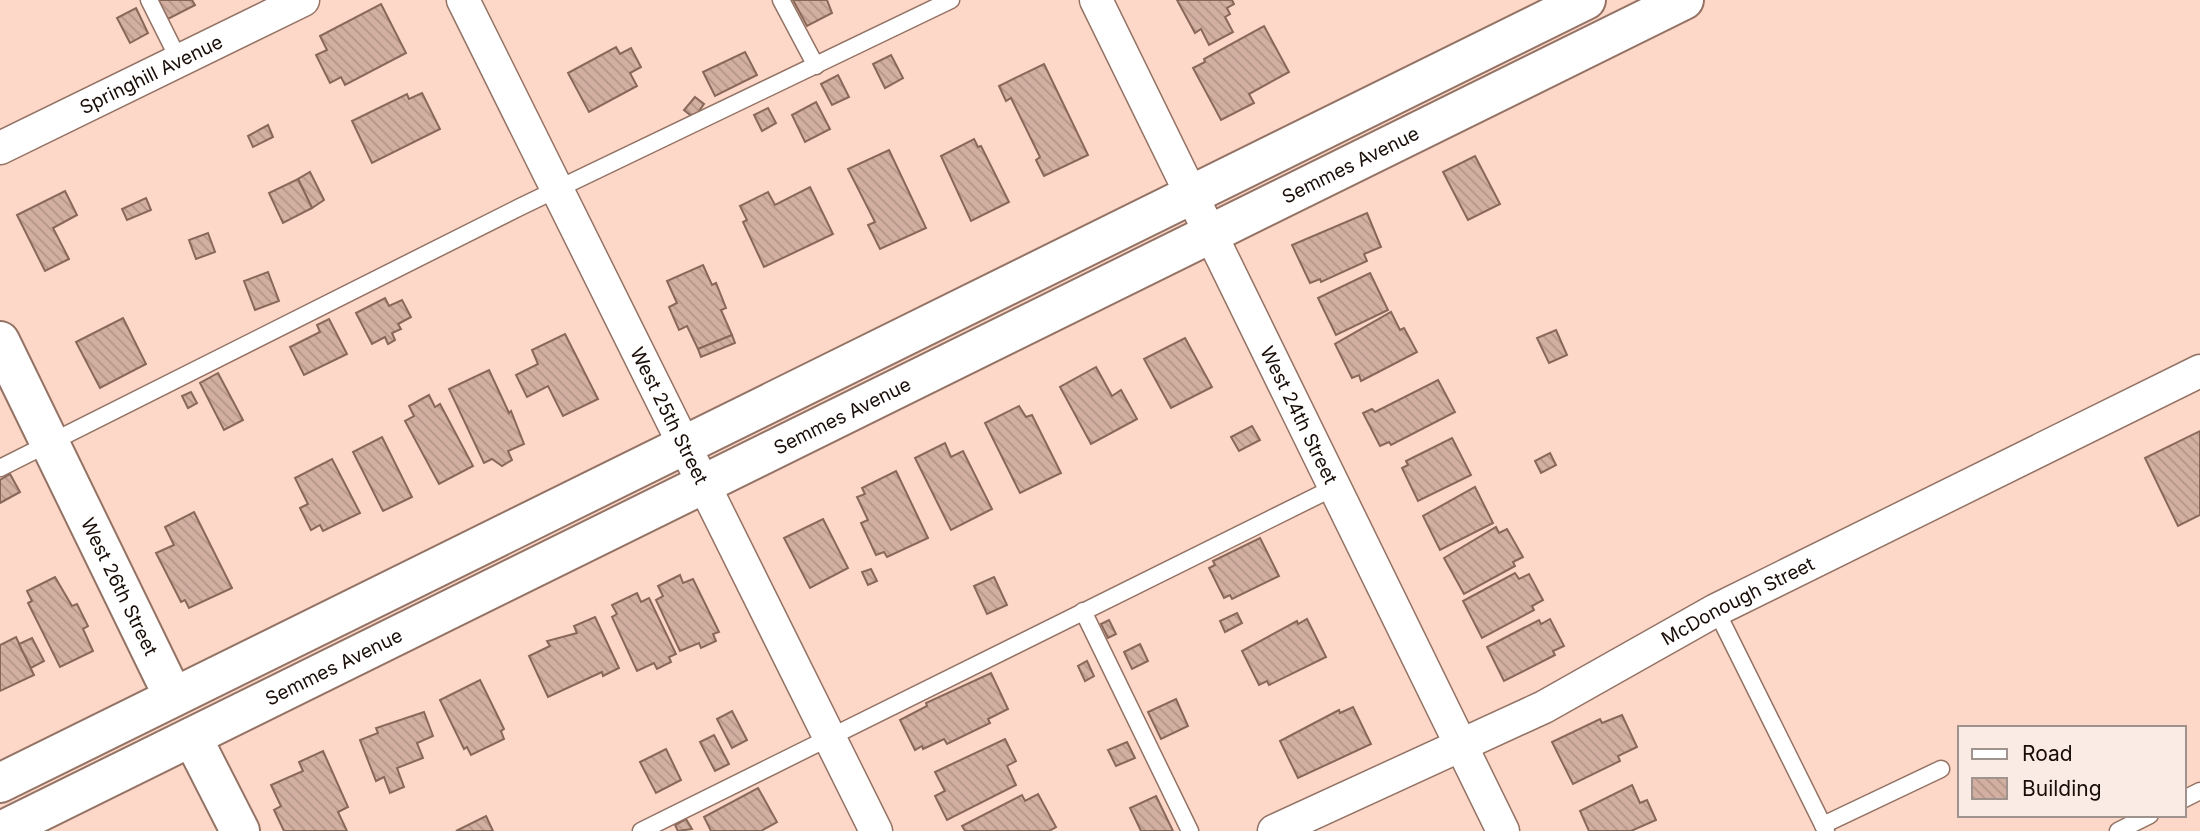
<svg xmlns="http://www.w3.org/2000/svg" width="2200" height="831" font-family="Inter,sans-serif">
  <defs>
    <pattern id="building-back-hatch" width="6" height="6" patternUnits="userSpaceOnUse" patternTransform="scale(1.75)"><rect width="6" height="6" fill="#d2afa0"/><path d="M-1 5l2 2M0 0l6 6M5-1l2 2" fill="none" stroke="#b49588"/></pattern>
  </defs>
  <rect width="100%" height="100%" fill="#fdd8c8"/>
  <!-- building -->
  <g fill="url(#building-back-hatch)" stroke="#89685a" stroke-width="2">
    <path d="M158 0H192L195 5 168 19Z"/>
    <path d="M793 0H827L832 13 807 26Z"/>
    <path d="M1177 0H1232L1234 4 1227 8 1230 14 1225 17 1233 32 1209 45 1201 29 1195 33Z"/>
    <path d="M381 4 406 53 345 85 341 77 330 83 316 55 327 50 320 36Z"/>
    <path d="M136 8 148 33 130 43 117 18Z"/>
    <path d="M1264 26 1289 72 1249 94 1254 103 1221 120 1193 68 1205 62 1204 59Z"/>
    <path d="M616 47 620 54 631 48 641 67 630 73 637 86 589 112 568 73Z"/>
    <path d="M745 52 757 75 715 96 703 72Z"/>
    <path d="M891 55 903 78 885 88 873 64Z"/>
    <path d="M1044 64 1088 155 1044 176 1036 160 1040 157 1011 98 1006 101 999 86Z"/>
    <path d="M838 75 849 97 832 105 821 84Z"/>
    <path d="M422 93 440 129 372 163 352 121 407 94 409 99Z"/>
    <path d="M695 97 704 104 694 118 684 110Z"/>
    <path d="M816 102 830 129 805 142 792 115Z"/>
    <path d="M768 108 776 123 762 131 754 115Z"/>
    <path d="M268 125 273 137 253 147 248 136Z"/>
    <path d="M974 139 978 147 981 146 1009 202 971 221 941 156Z"/>
    <path d="M889 150 926 228 880 249 868 225 875 222 848 169Z"/>
    <path d="M1475 156 1500 204 1468 220 1443 172Z"/>
    <path d="M310 172 324 200 312 208 298 179Z"/>
    <path d="M298 179 312 208 283 223 269 193Z"/>
    <path d="M810 187 833 234 764 267 743 222 747 220 740 206 768 192 775 205Z"/>
    <path d="M65 191 77 215 53 228 69 259 45 271 17 215Z"/>
    <path d="M146 198 151 210 127 220 122 209Z"/>
    <path d="M1367 213 1381 247 1364 254 1367 261 1321 282 1320 279 1310 283 1292 245Z"/>
    <path d="M208 233 215 252 196 259 189 240Z"/>
    <path d="M703 265 712 285 716 283 726 308 721 310 732 335 698 349 687 326 679 330 669 307 677 303 667 281Z"/>
    <path d="M268 272 279 301 255 310 244 281Z"/>
    <path d="M1370 273 1388 310 1336 335 1318 298Z"/>
    <path d="M385 298 389 306 402 300 411 317 398 324 401 329 392 333 395 340 388 344 385 337 372 344 356 313Z"/>
    <path d="M1391 312 1400 330 1404 328 1417 352 1361 381 1359 375 1352 378 1335 344Z"/>
    <path d="M123 318 146 364 100 388 76 342Z"/>
    <path d="M329 319 347 354 304 375 290 347 320 332 317 325Z"/>
    <path d="M1556 330 1567 355 1549 363 1537 338Z"/>
    <path d="M565 334 598 399 563 416 548 386 527 397 516 375 538 364 532 350Z"/>
    <path d="M732 335 735 343 701 357 698 349Z"/>
    <path d="M1185 338 1212 387 1171 408 1144 359Z"/>
    <path d="M1096 367 1112 396 1121 390 1137 419 1091 444 1060 387Z"/>
    <path d="M489 370 509 413 511 411 524 444 508 451 512 460 502 466 492 459 484 463 449 389Z"/>
    <path d="M218 373 243 420 224 430 200 383Z"/>
    <path d="M1438 380 1455 412 1391 445 1389 442 1380 446 1363 413 1372 409 1375 412Z"/>
    <path d="M191 392 197 403 188 408 182 396Z"/>
    <path d="M429 395 435 407 440 404 473 466 439 484 405 421 414 416 409 406Z"/>
    <path d="M1019 406 1026 417 1032 415 1061 473 1020 493 985 423Z"/>
    <path d="M1252 426 1260 440 1239 451 1231 437Z"/>
    <path d="M2200 431V515L2178 526 2145 458Z"/>
    <path d="M382 437 412 497 383 511 353 452Z"/>
    <path d="M1452 438 1471 475 1418 501 1402 468 1408 465 1406 461Z"/>
    <path d="M945 443 951 457 963 451 992 509 951 530 915 458Z"/>
    <path d="M1550 453 1556 465 1541 473 1535 461Z"/>
    <path d="M332 459 360 513 323 531 320 525 311 530 300 508 308 504 295 478Z"/>
    <path d="M896 471 928 538 887 557 884 552 876 555 861 523 868 520 857 497 865 494 862 488Z"/>
    <path d="M10 474 20 492 0 503V480Z"/>
    <path d="M1475 487 1493 523 1440 550 1423 516Z"/>
    <path d="M194 512 232 588 189 608 185 600 181 602 156 553 174 545 165 527Z"/>
    <path d="M823 519 848 568 810 588 784 538Z"/>
    <path d="M1496 527 1499 533 1507 529 1523 557 1513 562 1515 566 1464 594 1444 558Z"/>
    <path d="M1260 538 1279 576 1232 599 1230 595 1224 598 1209 568 1215 565 1213 561Z"/>
    <path d="M871 569 877 581 868 585 862 572Z"/>
    <path d="M1515 573 1519 579 1529 574 1543 600 1532 606 1534 610 1482 638 1463 601Z"/>
    <path d="M680 575 683 583 693 579 719 632 713 634 716 641 701 648 699 643 680 651 656 600 663 596 658 586Z"/>
    <path d="M55 577 72 606 77 604 88 626 83 629 93 651 60 667 28 603 32 601 27 591Z"/>
    <path d="M994 577 1007 605 987 614 974 586Z"/>
    <path d="M637 593 641 602 649 598 676 654 669 657 671 662 657 669 654 663 637 671 612 617 617 614 612 605Z"/>
    <path d="M1237 613 1242 623 1225 632 1220 621Z"/>
    <path d="M595 617 619 668 603 676 602 672 548 697 529 656 550 646 547 641 577 633 574 626Z"/>
    <path d="M1307 619 1326 657 1269 685 1267 681 1259 685 1242 651 1297 621 1298 624Z"/>
    <path d="M1550 619 1564 646 1553 651 1555 655 1504 681 1487 647 1539 620 1541 624Z"/>
    <path d="M1109 620 1116 634 1108 638 1101 624Z"/>
    <path d="M16 637 34 675 0 691V645Z"/>
    <path d="M32 638 44 661 31 668 19 644Z"/>
    <path d="M1140 644 1148 661 1132 669 1124 652Z"/>
    <path d="M1087 661 1094 676 1085 681 1078 666Z"/>
    <path d="M991 673 1008 709 988 719 990 723 947 744 944 739 923 749 922 746 915 750 900 720 927 706 926 703Z"/>
    <path d="M480 680 504 729 501 731 504 739 471 755 467 747 464 749 440 700Z"/>
    <path d="M1176 699 1188 726 1161 739 1148 712Z"/>
    <path d="M1353 707 1371 744 1298 778 1280 741 1339 710 1340 713Z"/>
    <path d="M732 711 747 740 732 748 717 719Z"/>
    <path d="M424 712 433 736 417 743 423 758 397 768 404 787 390 793 384 777 376 781 360 740 378 733 376 728Z"/>
    <path d="M1622 715 1637 747 1618 756 1620 761 1573 784 1552 742 1600 719 1602 723Z"/>
    <path d="M714 735 729 764 715 771 700 742Z"/>
    <path d="M1005 739 1016 761 1007 766 1016 785 947 820 935 796 945 791 935 772Z"/>
    <path d="M1127 742 1135 758 1116 766 1108 750Z"/>
    <path d="M666 749 681 780 656 793 640 762Z"/>
    <path d="M323 751 348 807 338 812 347 831H284L274 810 281 806 271 785 303 771 299 762Z"/>
    <path d="M1632 785 1640 803 1647 800 1656 820 1631 831H1589L1580 811Z"/>
    <path d="M758 788 777 822 761 831H711L704 817Z"/>
    <path d="M1038 794 1056 827 1049 831H965L962 826 1022 795 1025 801Z"/>
    <path d="M1156 796 1173 831H1141L1130 808Z"/>
    <path d="M486 816 493 831H456Z"/>
    <path d="M686 819 692 829 678 831 675 825Z"/>
  </g>
  <g fill="none" stroke-linecap="round" stroke-linejoin="round">
    <!-- service casing -->
    <g stroke="#947365" stroke-width="19">
      <g id="service">
        <path d="M149 0 180 62"/>
        <path d="M781 0 816 66"/>
        <path d="M0 468 520 207 951 0"/>
        <path d="M1716 610 1826 831"/>
        <path d="M1083 611 1190 831"/>
        <path d="M2184 799 2200 791"/>
        <path d="M1823 825 1941 769"/>
        <path d="M641 831 1335 487"/>
        <path d="M2118 831 2150 815"/>
      </g>
    </g>
    <!-- minor casing -->
    <g stroke="#947365" stroke-width="35">
      <g id="minor">
        <path id="s1" d="M463 0 876 831"/>
        <path id="s2" d="M1096 0 1503 831"/>
        <path id="s3" d="M0 148 303 0"/>
        <path id="s4" d="M1274 831 1544 707 1716 610 2200 371"/>
      </g>
    </g>
    <!-- tertiary casing -->
    <g stroke="#947365" stroke-width="42">
      <g id="tertiary">
        <path id="s5" d="M0 341 173 696"/>
        <path d="M192 737 240 831"/>
      </g>
    </g>
    <!-- primary casing -->
    <g stroke="#947365" stroke-width="42">
      <g id="primary">
        <path d="M0 783 1586 0"/>
        <path id="s6" d="M1 831 1684 0"/>
      </g>
    </g>
    <!-- service -->
    <use href="#service" stroke="#fff" stroke-width="16"/>
    <!-- minor -->
    <use href="#minor" stroke="#fff" stroke-width="32"/>
    <!-- tertiary -->
    <use href="#tertiary" stroke="#fff" stroke-width="38"/>
    <!-- primary -->
    <use href="#primary" stroke="#fff" stroke-width="38"/>
  </g>
  <g text-anchor="middle" dominant-baseline="central" stroke-width="6" stroke-linejoin="round" paint-order="stroke">
    <!-- street labels -->
    <g font-size="19" fill="#190d08" stroke="#faebe4">
      <text stroke="none"><textPath href="#s3" startOffset="168">Springhill Avenue</textPath></text>
      <text stroke="none"><textPath href="#s6" startOffset="1505">Semmes Avenue</textPath></text>
      <text stroke="none"><textPath href="#s1" startOffset="464">West 25th Street</textPath></text>
      <text stroke="none"><textPath href="#s2" startOffset="462">West 24th Street</textPath></text>
      <text stroke="none"><textPath href="#s6" startOffset="938">Semmes Avenue</textPath></text>
      <text stroke="none"><textPath href="#s5" startOffset="273">West 26th Street</textPath></text>
      <text stroke="none"><textPath href="#s4" startOffset="518">McDonough Street</textPath></text>
      <text stroke="none"><textPath href="#s6" startOffset="371">Semmes Avenue</textPath></text>
    </g>
  </g>
  <!-- legend -->
  <rect x="1958" y="726" width="228" height="91" fill="#faebe4" stroke="#a0928c" stroke-width="2"/>
  <rect x="1972" y="749" width="35" height="10" fill="#ffffff" stroke="#a0928c" stroke-width="2"/>
  <text x="2022" y="761" font-size="21" fill="#190d08">Road</text>
  <rect x="1972" y="778" width="35" height="21" fill="url(#building-back-hatch)" stroke="#a0928c" stroke-width="2"/>
  <text x="2022" y="796" font-size="21" fill="#190d08">Building</text>
</svg>
